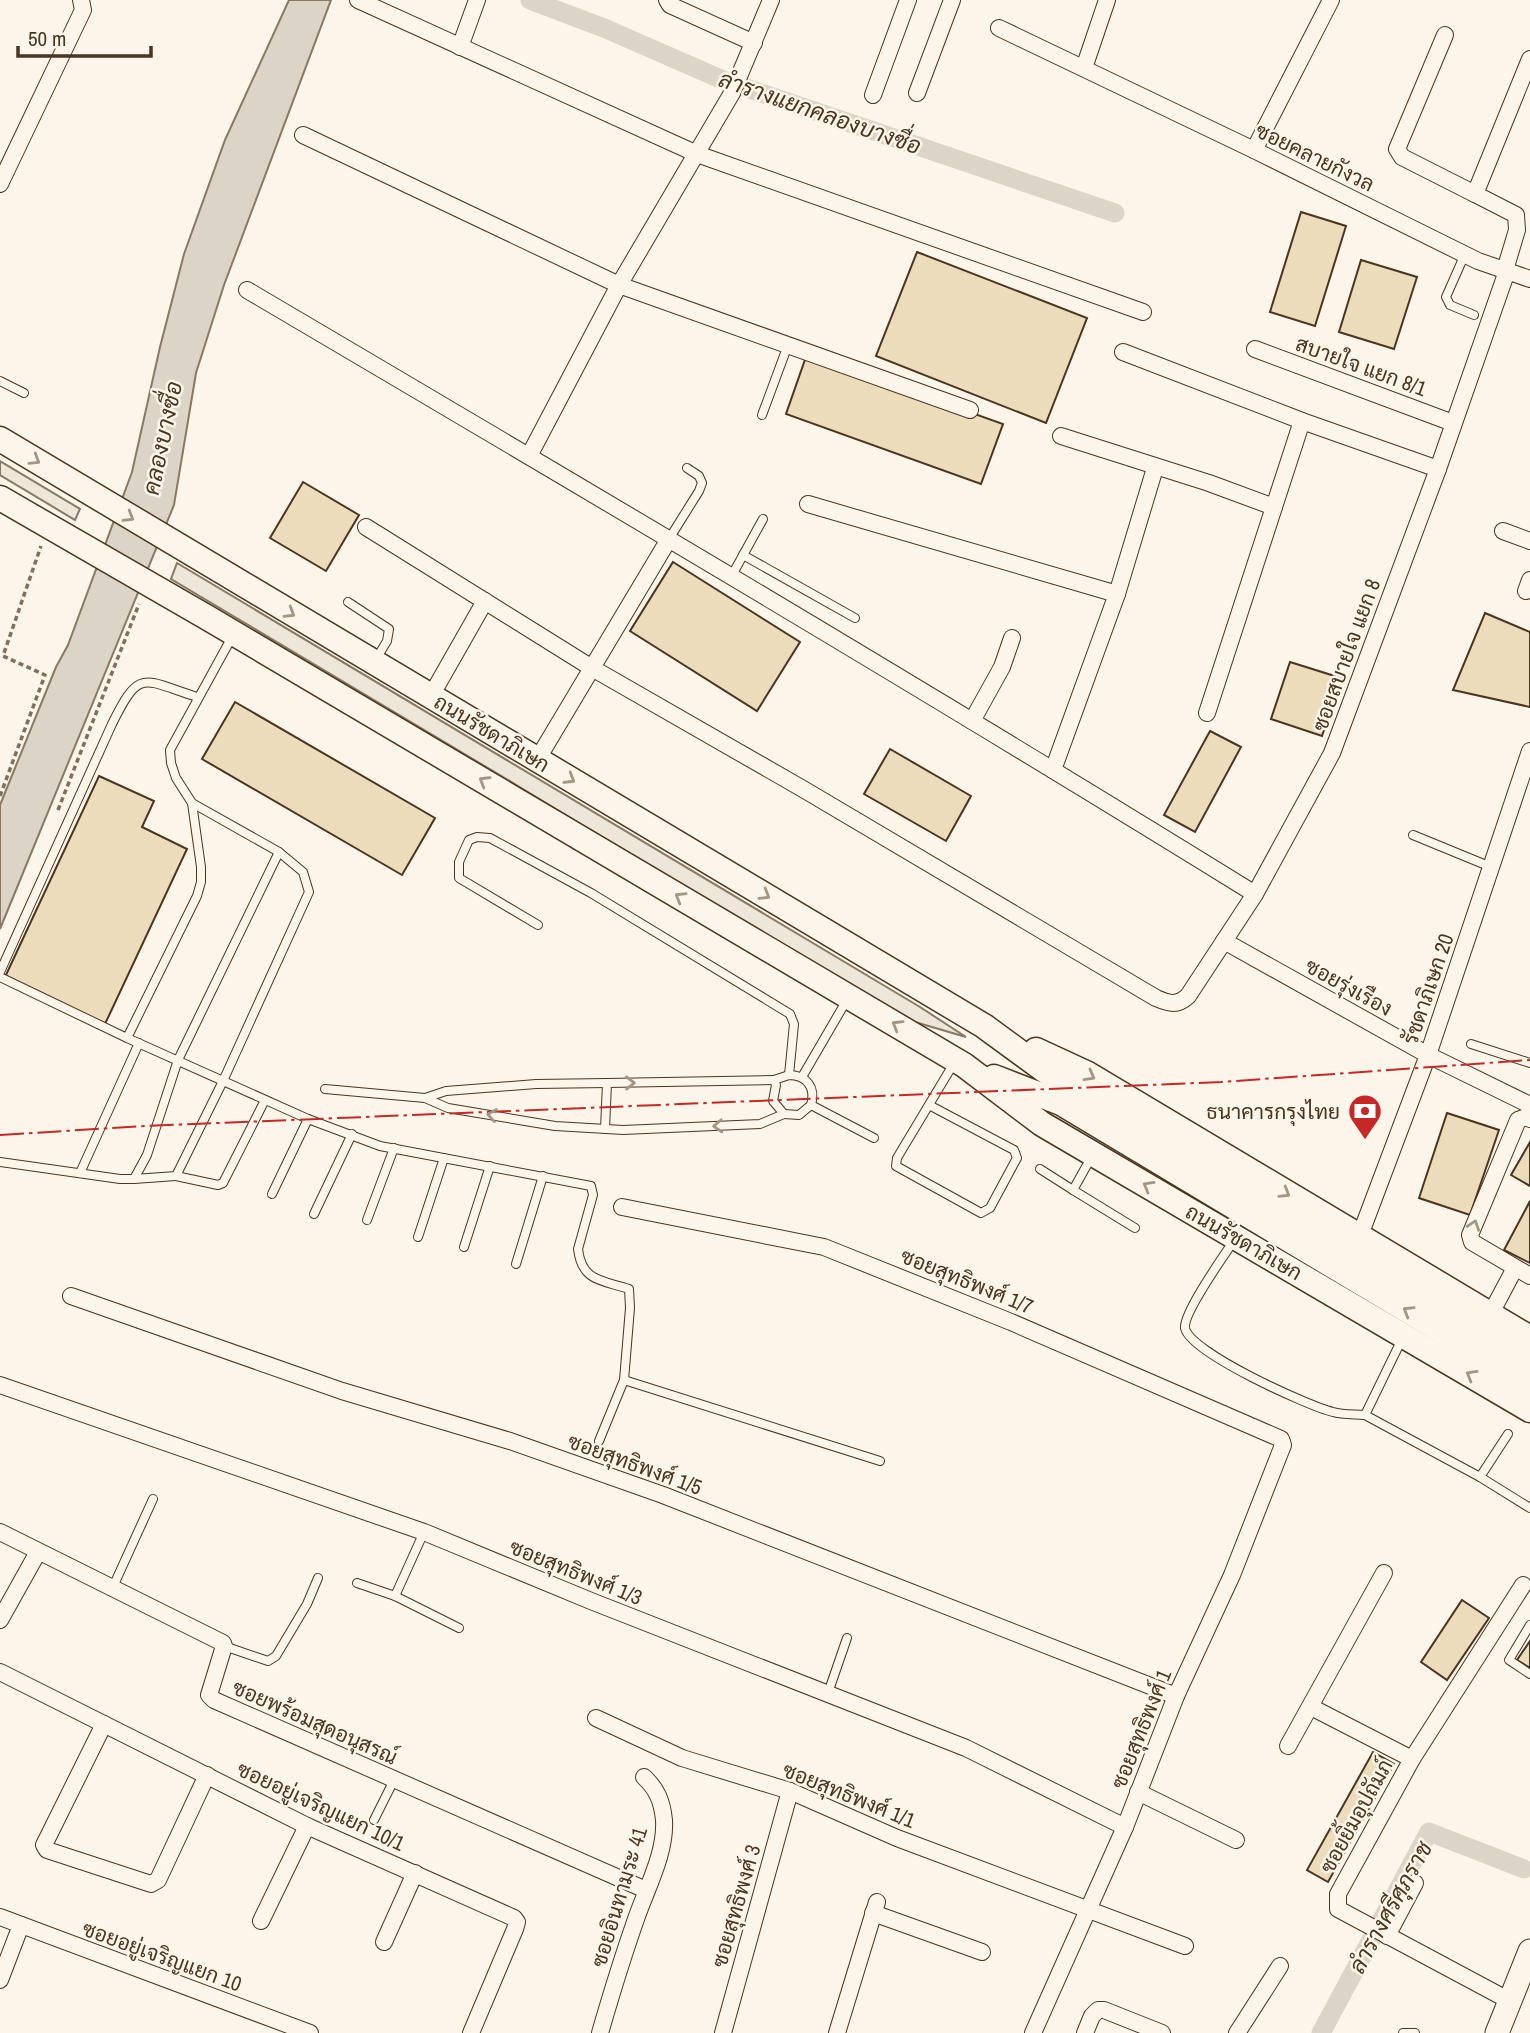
<svg xmlns="http://www.w3.org/2000/svg" width="1530" height="2033" font-family="'Archivo Narrow',Sarabun,sans-serif">
  <rect width="100%" height="100%" fill="#fbf6e9"/>
  <!-- green -->
  <g fill="#ede6d9" stroke="#887966" stroke-width="2">
    <path d="M0 461 80 509 75 520 0 475Z"/>
    <path d="M177 563 920 1007 966 1037 898 1017 518 786 171 579Z"/>
  </g>
  <!-- water -->
  <path fill="#dcd4c6" stroke="#887966" stroke-width="2" d="M289 0H331L224 285 196 373 174 505 0 929V805L56 667 68 645 132 472 160 347 184 254 225 140Z"/>
  <g fill="none" stroke-linecap="round" stroke-linejoin="round">
    <!-- canal -->
    <g stroke="#dcd4c6" stroke-width="19">
      <path d="M530 0 604 28 723 80 1115 213"/>
      <path d="M1321 2033 1429 1832 1524 1869"/>
    </g>
  </g>
  <!-- building -->
  <g fill="#ecdcbc" stroke="#4a3520" stroke-width="2">
    <path d="M1301 212 1346 226 1315 326 1270 312Z"/>
    <path d="M917 252 1087 318 1046 423 876 356Z"/>
    <path d="M1361 260 1417 277 1394 349 1339 332Z"/>
    <path d="M807 354 1003 424 981 484 786 414Z"/>
    <path d="M303 482 359 515 326 571 270 538Z"/>
    <path d="M673 562 800 642 757 711 630 631Z"/>
    <path d="M1485 613 1530 632V707L1453 690Z"/>
    <path d="M1290 662 1341 678 1322 736 1271 719Z"/>
    <path d="M235 702 435 818 402 875 202 759Z"/>
    <path d="M1210 731 1241 747 1195 832 1164 815Z"/>
    <path d="M890 749 971 796 946 841 864 794Z"/>
    <path d="M99 776 154 801 142 827 187 849 105 1024 5 977Z"/>
    <path d="M1447 1113 1499 1130 1470 1215 1419 1198Z"/>
    <path d="M1530 1142V1186L1511 1175Z"/>
    <path d="M1530 1201V1263L1504 1250Z"/>
    <path d="M1462 1600 1489 1618 1447 1680 1421 1662Z"/>
    <path d="M1530 1641V1668L1517 1660Z"/>
    <path d="M1373 1752 1394 1764 1328 1882 1307 1870Z"/>
  </g>
  <g fill="none" stroke-linecap="round" stroke-linejoin="round">
    <!-- lane casing -->
    <g stroke="#4a3520" stroke-width="10">
      <g id="lane">
        <path d="M1465 254 1446 297 1450 305 1474 315"/>
        <path d="M0 381 24 393"/>
        <path d="M762 415 788 345"/>
        <path d="M669 539 699 491 702 483 699 476 687 468"/>
        <path d="M743 555 855 618"/>
        <path d="M731 577 763 519"/>
        <path d="M348 602 389 629 387 641 375 661"/>
        <path d="M1413 835 1491 867"/>
        <path d="M538 925 459 878V862L469 840 477 837 490 838 591 893 790 1014 794 1024 789 1075"/>
        <path d="M0 972 112 724C140 667 143 680 197 697"/>
        <path d="M0 977 127 1038 197 896 201 882V867L192 803 176 778 171 763 170 750 232 637"/>
        <path d="M127 1038 308 1119 380 1146 591 1186 593 1195 578 1249C582 1282 602 1280 629 1289L630 1308 624 1380"/>
        <path d="M1471 1044 1530 1063"/>
        <path d="M789 1075C807 1075 816 1088 811 1105L799 1115 784 1114 773 1101 776 1085 774 1080Z"/>
        <path d="M802 1077 848 998"/>
        <path d="M325 1089 425 1098 448 1108 555 1126 623 1130 760 1124 784 1114"/>
        <path d="M425 1098 446 1091 536 1084 607 1083"/>
        <path d="M811 1105 874 1138"/>
        <path d="M929 1105 1014 1150 1017 1158 990 1208 981 1213 896 1166 897 1158 954 1063"/>
        <path d="M605 1129 607 1083 774 1080"/>
        <path d="M1092 1156 1073 1190 1135 1228"/>
        <path d="M0 1162 120 1179H134L147 1155 178 1060 279 852"/>
        <path d="M1040 1169 1073 1190"/>
        <path d="M80 1173 139 1043"/>
        <path d="M176 1176 218 1185 223 1183 265 1100"/>
        <path d="M134 1179 176 1176 223 1081 309 892 303 872 279 852 192 803"/>
        <path d="M272 1194 308 1119"/>
        <path d="M314 1214 352 1134"/>
        <path d="M367 1220 394 1148"/>
        <path d="M418 1237 444 1158"/>
        <path d="M1235 1239C1225 1254 1183 1313 1185 1328 1189 1352 1308 1406 1333 1412 1343 1415 1355 1414 1365 1415"/>
        <path d="M464 1247 490 1166"/>
        <path d="M516 1264 543 1176"/>
        <path d="M1402 1339 1365 1415 1480 1477 1530 1508"/>
        <path d="M599 1441 624 1380 880 1461"/>
        <path d="M1480 1477 1508 1434"/>
        <path d="M357 1583 395 1596 459 1628"/>
        <path d="M112 1589 153 1499"/>
        <path d="M395 1596 424 1532"/>
        <path d="M1530 1625 1509 1660 1530 1674"/>
        <path d="M224 1646 268 1661 276 1656 307 1604 318 1578"/>
        <path d="M828 1693 847 1638"/>
        <path d="M374 1820 394 1780"/>
        <path d="M1403 2033H1415"/>
      </g>
    </g>
    <!-- street casing -->
    <g stroke="#4a3520" stroke-width="18">
      <g id="street">
        <path d="M358 0 697 154 1143 312"/>
        <path d="M667 0 670 5 754 43"/>
        <path d="M999 28 1254 150 1478 261 1530 279"/>
        <path d="M1445 35 1397 149 1402 157 1475 194"/>
        <path d="M460 47 477 0"/>
        <path d="M1084 68 1107 0"/>
        <path d="M917 93 952 0"/>
        <path d="M873 95 908 0"/>
        <path d="M303 135 619 285 970 410"/>
        <path d="M1254 150 1331 0"/>
        <path d="M0 184 83 10 81 0"/>
        <path d="M1505 270 1517 230 1516 215 1475 194 1530 59"/>
        <path d="M247 290C585 489 922 688 1255 894"/>
        <path d="M1255 349 1453 423"/>
        <path d="M1123 352 1302 421 1438 469"/>
        <path d="M1061 436 1209 483 1274 507"/>
        <path d="M529 456 619 285 732 93 771 0"/>
        <path d="M808 504 1117 594"/>
        <path d="M366 527 592 668 803 789 1156 998C1170 1004 1177 1006 1188 996L1255 894 1332 753 1438 469 1507 271"/>
        <path d="M1503 531 1530 541"/>
        <path d="M1526 591 1530 580"/>
        <path d="M431 696 485 601"/>
        <path d="M1207 713 1302 421"/>
        <path d="M972 721 1002 667 1012 638"/>
        <path d="M537 760 669 539"/>
        <path d="M1053 770 1117 594 1155 468"/>
        <path d="M1224 941 1428 1055 1530 1105"/>
        <path d="M1530 1119 1526 1117 1518 1120 1516 1125 1470 1235 1472 1242 1530 1276"/>
        <path d="M622 1207 824 1247 1011 1322 1281 1439 1283 1445 1232 1575 1176 1696 1125 1827 1033 2033"/>
        <path d="M1359 1238 1428 1055 1530 751"/>
        <path d="M71 1296 342 1391 510 1441 663 1495 1176 1696"/>
        <path d="M1490 1315 1515 1268"/>
        <path d="M0 1385 424 1532 591 1601 966 1748 1125 1827"/>
        <path d="M0 1532 223 1643 224 1646 209 1695 214 1700 646 1890"/>
        <path d="M0 1620 38 1552"/>
        <path d="M0 1672 307 1826 514 1918 517 1922 515 1929 471 2033"/>
        <path d="M1311 1707 1412 1759"/>
        <path d="M596 1718 682 1758 790 1791 897 1838 1185 1946"/>
        <path d="M104 1724 44 1845 47 1850 151 1884 158 1880 207 1775"/>
        <path d="M1288 1746 1384 1573"/>
        <path d="M1138 1792 1236 1840"/>
        <path d="M873 1913 982 1952"/>
        <path d="M0 1917 310 2033"/>
        <path d="M261 1921 307 1826"/>
        <path d="M1387 1936 1415 1883"/>
        <path d="M384 1942 415 1873"/>
        <path d="M0 1980 21 1925"/>
        <path d="M1510 2001 1338 1909V1894L1412 1759 1523 1585"/>
        <path d="M600 2033C611 1995 623 1956 636 1919 647 1887 666 1853 664 1820 662 1801 657 1789 644 1777"/>
        <path d="M723 2033 790 1791"/>
        <path d="M837 2033 877 1902"/>
        <path d="M1085 2033 1092 2016 1098 2010H1104L1162 2033"/>
        <path d="M1237 2033 1280 1966"/>
      </g>
    </g>
    <!-- secondary casing -->
    <g stroke="#4a3520" stroke-width="25">
      <path id="secondary" d="M1497 2033 1530 1951"/>
    </g>
    <!-- primary casing -->
    <g stroke="#4a3520" stroke-width="27">
      <g id="primary">
        <path d="M0 439 984 1026 1070 1089 1530 1361"/>
        <path d="M0 498 208 618 964 1065 1042 1124 1530 1410"/>
        <path d="M1036 1050 1088 1074 1530 1338"/>
        <path d="M994 1077 1061 1103 1530 1384"/>
      </g>
    </g>
    <!-- path -->
    <g stroke="#7f6f5c" stroke-width="3.5" stroke-dasharray="5 3.5" stroke-linecap="butt">
      <path d="M0 796 45 675 3 656 41 546"/>
      <path d="M58 810 139 604"/>
    </g>
    <!-- lane -->
    <use href="#lane" stroke="#fbf6e9" stroke-width="8"/>
    <!-- street -->
    <use href="#street" stroke="#fbf6e9" stroke-width="16"/>
    <!-- secondary -->
    <use href="#secondary" stroke="#fbf6e9" stroke-width="23"/>
    <!-- primary -->
    <use href="#primary" stroke="#fbf6e9" stroke-width="24"/>
    <!-- power -->
    <path stroke="#c62828" stroke-width="2" stroke-dasharray="24 5 3.5 5" stroke-linecap="butt" d="M0 1135 144 1126 1221 1082 1530 1060"/>
  </g>
  <!-- one-way arrows -->
  <defs><path id="oneway-chevron" d="M-2-3.5L2.5 0L-2 3.5" fill="none" stroke-width="1.6" stroke-linecap="round" stroke-linejoin="round" transform="scale(1.75)"/></defs>
  <g stroke="#a29684">
    <use href="#oneway-chevron" transform="translate(35 460) rotate(32)"/>
    <use href="#oneway-chevron" transform="translate(129 517) rotate(31)"/>
    <use href="#oneway-chevron" transform="translate(290 613) rotate(31)"/>
    <use href="#oneway-chevron" transform="translate(570 779) rotate(31)"/>
    <use href="#oneway-chevron" transform="translate(484 781) rotate(-149)"/>
    <use href="#oneway-chevron" transform="translate(765 895) rotate(31)"/>
    <use href="#oneway-chevron" transform="translate(680 897) rotate(-149)"/>
    <use href="#oneway-chevron" transform="translate(897 1025) rotate(-149)"/>
    <use href="#oneway-chevron" transform="translate(1090 1076) rotate(29)"/>
    <use href="#oneway-chevron" transform="translate(630 1083) rotate(-1)"/>
    <use href="#oneway-chevron" transform="translate(492 1115) rotate(-170)"/>
    <use href="#oneway-chevron" transform="translate(718 1126) rotate(177)"/>
    <use href="#oneway-chevron" transform="translate(1148 1186) rotate(-150)"/>
    <use href="#oneway-chevron" transform="translate(1285 1193) rotate(31)"/>
    <use href="#oneway-chevron" transform="translate(1474 1225) rotate(-71)"/>
    <use href="#oneway-chevron" transform="translate(1408 1311) rotate(-149)"/>
    <use href="#oneway-chevron" transform="translate(1471 1375) rotate(-150)"/>
  </g>
  <!-- icons -->
  <defs>
    <g id="bank-pin" transform="scale(1.75)"><path d="M0 17L-7.5 6A9.5 9.5 0 1 1 7.5 6Z" fill="#c62828" stroke="#fbf6e9"/><path d="M-6-4H6V4H-6ZM0-2.3a2.3 2.3 0 1 0 0 4.6a2.3 2.3 0 1 0 0-4.6Z" fill="#fff"/></g>
  </defs>
  <g fill-rule="evenodd">
    <use href="#bank-pin" x="1365" y="1111"/>
  </g>
  <g text-anchor="middle" dominant-baseline="central" stroke-width="5" stroke-linejoin="round" paint-order="stroke">
    <!-- street labels -->
    <g font-size="21" fill="#4a3520" stroke="#fbf6e9">
      <text transform="translate(1315 157) rotate(26)">ซอยคลายกังวล</text>
      <text transform="translate(1361 366) rotate(20)">สบายใจ แยก 8/1</text>
      <text transform="translate(1346 655) rotate(-70)">ซอยสบายใจ แยก 8</text>
      <text transform="translate(492 733) rotate(31)">ถนนรัชดาภิเษก</text>
      <text transform="translate(1349 987) rotate(29)">ซอยรุ่งเรือง</text>
      <text transform="translate(1428 989) rotate(-71)">รัชดาภิเษก 20</text>
      <text transform="translate(1244 1242) rotate(30)">ถนนรัชดาภิเษก</text>
      <text transform="translate(967 1281) rotate(22)">ซอยสุทธิพงศ์ 1/7</text>
      <text transform="translate(635 1464) rotate(20)">ซอยสุทธิพงศ์ 1/5</text>
      <text transform="translate(576 1572) rotate(22)">ซอยสุทธิพงศ์ 1/3</text>
      <text transform="translate(315 1722) rotate(24)">ซอยพร้อมสุดอนุสรณ์</text>
      <text transform="translate(1141 1729) rotate(-68)">ซอยสุทธิพงศ์ 1</text>
      <text transform="translate(849 1795) rotate(22)">ซอยสุทธิพงศ์ 1/1</text>
      <text transform="translate(321 1806) rotate(25)">ซอยอยู่เจริญแยก 10/1</text>
      <text transform="translate(1356 1816) rotate(-61)">ซอยยิ้มอุปถัมภ์</text>
      <text transform="translate(619 1897) rotate(-73)">ซอยอินทามระ 41</text>
      <text transform="translate(736 1906) rotate(-74)">ซอยสุทธิพงศ์ 3</text>
      <text transform="translate(162 1956) rotate(20)">ซอยอยู่เจริญแยก 10</text>
    </g>
    <!-- poi labels -->
    <g font-size="21" fill="#4a3520" stroke="#fbf6e9" text-anchor="end">
      <text x="1340" y="1111">ธนาคารกรุงไทย</text>
    </g>
    <!-- water labels -->
    <g font-size="23" font-style="italic" fill="#4a3520" stroke="#fbf6e9">
      <text transform="translate(820 112) rotate(19)">ลำรางแยกคลองบางซื่อ</text>
      <text transform="translate(162 438) rotate(-78)">คลองบางซื่อ</text>
      <text transform="translate(1390 1907) rotate(-61)">ลำรางศรีศุภราช</text>
    </g>
  </g>
  <!-- scale -->
  <path d="M18 46v10h133v-10" fill="none" stroke="#4a3520" stroke-width="3.5"/>
  <text x="28" y="46" font-size="21" fill="#4a3520" stroke="#fbf6e9" stroke-width="5" paint-order="stroke">50 m</text>
</svg>
